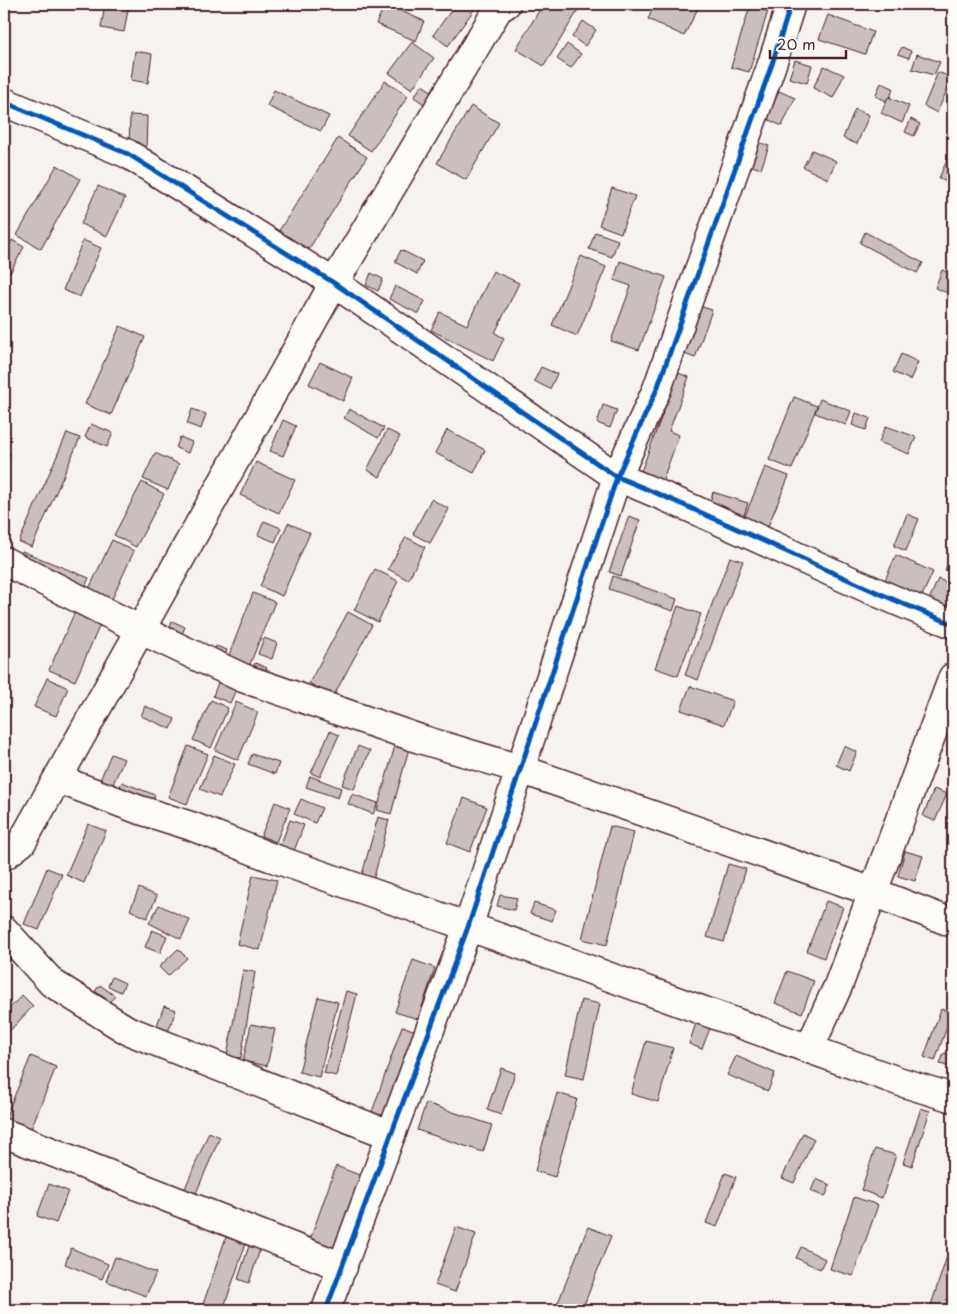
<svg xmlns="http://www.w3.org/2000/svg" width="957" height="1314" font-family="'Playpen Sans',sans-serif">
  <rect width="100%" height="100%" fill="#f6f3ef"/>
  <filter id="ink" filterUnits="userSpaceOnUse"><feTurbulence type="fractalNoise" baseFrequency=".02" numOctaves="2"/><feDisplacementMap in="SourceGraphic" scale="10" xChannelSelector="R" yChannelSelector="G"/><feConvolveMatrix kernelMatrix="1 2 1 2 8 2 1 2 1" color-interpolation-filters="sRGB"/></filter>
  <g filter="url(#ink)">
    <!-- building -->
    <g fill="#cbbfbe" stroke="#4a1f2b">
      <path d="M105 4H129L124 32 101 28Z"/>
      <path d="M385 4 424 21 416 41 376 24Z"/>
      <path d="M456 4H478L448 46 433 35Z"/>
      <path d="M543 4H570L579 9 544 66 516 49Z"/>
      <path d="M655 4H700L684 36 648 19Z"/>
      <path d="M750 6 768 11 749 72 731 67Z"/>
      <path d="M828 15 873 32 865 54 819 39Z"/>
      <path d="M583 21 596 30 585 46 572 37Z"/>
      <path d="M412 42 434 58 412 89 389 73Z"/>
      <path d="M567 44 581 54 571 68 557 59Z"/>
      <path d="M902 47 911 51 909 58 898 54Z"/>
      <path d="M135 51 152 54 148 83 131 80Z"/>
      <path d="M917 54 940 62 934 75 912 69Z"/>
      <path d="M795 60 812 65 807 83 789 78Z"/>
      <path d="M824 66 844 75 833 98 813 88Z"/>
      <path d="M938 72 952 78 937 113 924 106Z"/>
      <path d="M385 81 408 96 371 151 348 136Z"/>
      <path d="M881 83 893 88 889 102 875 96Z"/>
      <path d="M422 85 433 92 424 104 414 97Z"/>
      <path d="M274 90 329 116 321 131 267 106Z"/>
      <path d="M779 91 795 98 782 126 767 119Z"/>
      <path d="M888 97 909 106 902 123 881 113Z"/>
      <path d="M471 106 499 123 466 180 437 163Z"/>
      <path d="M855 109 869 115 857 144 843 138Z"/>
      <path d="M130 115 147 116 146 149 129 148Z"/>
      <path d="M911 119 920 124 914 136 905 132Z"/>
      <path d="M338 138 367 157 305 255 275 237Z"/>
      <path d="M754 140 769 146 761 169 746 164Z"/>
      <path d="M953 147V185L939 178Z"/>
      <path d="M812 150 836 161 828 179 803 167Z"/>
      <path d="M57 165 80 179 41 249 17 235Z"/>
      <path d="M98 186 125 198 107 236 81 224Z"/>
      <path d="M612 188 635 196 621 233 599 225Z"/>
      <path d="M595 232 618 240 612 257 589 249Z"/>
      <path d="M865 232 923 263 917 273 860 243Z"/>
      <path d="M12 240 24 247 10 273 4 269V255Z"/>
      <path d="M83 240 101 248 80 297 63 290Z"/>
      <path d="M401 250 423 261 417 274 395 262Z"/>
      <path d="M581 256 606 267 577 336 552 325Z"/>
      <path d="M620 261 666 277 639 350 611 341 631 286 614 280Z"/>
      <path d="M942 270 953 274V295L935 288Z"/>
      <path d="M493 271 519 283 495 333 504 338 493 361 431 330 440 312 467 325Z"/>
      <path d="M371 273 383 279 378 291 366 285Z"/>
      <path d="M395 286 425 301 419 314 389 299Z"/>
      <path d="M699 306 712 310 695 358 682 353Z"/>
      <path d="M120 326 145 337 111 415 85 404Z"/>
      <path d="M901 354 918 362 910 380 893 372Z"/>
      <path d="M320 362 353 378 343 401 309 384Z"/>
      <path d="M541 367 557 374 550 389 534 381Z"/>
      <path d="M678 373 689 377 669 431 679 435 662 482 640 474Z"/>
      <path d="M794 397 817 406 792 469 769 460Z"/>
      <path d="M820 399 851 411 846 425 815 413Z"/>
      <path d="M603 405 617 410 610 428 597 423Z"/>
      <path d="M192 409 206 414 201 429 187 424Z"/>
      <path d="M349 409 384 428 378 438 344 418Z"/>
      <path d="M856 413 870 418 866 430 852 425Z"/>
      <path d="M283 420 296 426 283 456 270 451Z"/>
      <path d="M91 424 113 433 107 447 85 437Z"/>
      <path d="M886 426 916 437 909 454 879 442Z"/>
      <path d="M387 430 400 436 380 477 367 470Z"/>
      <path d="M447 430 485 450 474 473 435 453Z"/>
      <path d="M67 433 80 438 32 547 19 542Z"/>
      <path d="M180 437 192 442 188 453 176 448Z"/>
      <path d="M4 451 10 454 4 469Z"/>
      <path d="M155 453 179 464 168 490 143 479Z"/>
      <path d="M256 462 295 480 279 513 240 495Z"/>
      <path d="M765 467 789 476 766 531 743 521Z"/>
      <path d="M142 482 164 494 136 547 114 535Z"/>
      <path d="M713 492 748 503 744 515 709 505Z"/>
      <path d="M431 499 449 509 430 543 413 534Z"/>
      <path d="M907 514 919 519 906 551 894 546Z"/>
      <path d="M629 516 640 520 621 576 609 572Z"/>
      <path d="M264 521 281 528 275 542 258 535Z"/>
      <path d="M288 523 310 533 282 596 260 586Z"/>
      <path d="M406 537 425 547 408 580 388 569Z"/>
      <path d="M112 540 134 551 112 599 89 589Z"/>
      <path d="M22 551 89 578 84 589 18 562Z"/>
      <path d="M952 554 953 555V574L945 570Z"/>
      <path d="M896 555 933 572 922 596 885 580Z"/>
      <path d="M730 557 743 561 698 680 685 675Z"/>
      <path d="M375 569 398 581 378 622 354 610Z"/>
      <path d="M613 576 677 599 673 611 609 589Z"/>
      <path d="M938 579 953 585V611L929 600Z"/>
      <path d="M253 593 275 602 248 669 227 660Z"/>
      <path d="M678 606 701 614 678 676 655 668Z"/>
      <path d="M77 607 103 618 75 681 49 670Z"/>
      <path d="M348 612 372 625 333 697 309 683Z"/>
      <path d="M172 621 185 627 178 643 166 638Z"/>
      <path d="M264 638 277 643 272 659 258 654Z"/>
      <path d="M216 646 227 650 224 658 213 654Z"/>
      <path d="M255 663 267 668 263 678 251 673Z"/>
      <path d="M220 677 238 685 230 703 213 696Z"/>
      <path d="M47 678 68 688 56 716 34 707Z"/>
      <path d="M690 686 733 701 724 725 681 710Z"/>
      <path d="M211 700 228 708 211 748 193 740Z"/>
      <path d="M236 702 258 712 238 760 215 750Z"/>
      <path d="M145 706 175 719 171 729 141 716Z"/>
      <path d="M330 731 339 735 320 777 311 773Z"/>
      <path d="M396 742 410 745 391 814 377 810Z"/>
      <path d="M188 746 208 754 187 804 168 797Z"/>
      <path d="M358 746 370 751 354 789 342 785Z"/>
      <path d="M844 746 857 752 849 771 836 765Z"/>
      <path d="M111 754 124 759 110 791 98 785Z"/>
      <path d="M252 754 279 763 275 774 248 764Z"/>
      <path d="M214 755 235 764 220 797 200 789Z"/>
      <path d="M310 776 341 788 338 798 306 787Z"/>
      <path d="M122 782 155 795 152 803 119 789Z"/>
      <path d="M934 789 947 794 935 821 923 816Z"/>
      <path d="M352 794 378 803 373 814 348 804Z"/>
      <path d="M464 798 487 807 470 852 447 843Z"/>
      <path d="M301 799 322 808 315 823 294 814Z"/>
      <path d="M275 802 290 808 276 842 261 836Z"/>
      <path d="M378 817 389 820 373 881 361 878Z"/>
      <path d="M290 820 304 825 294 851 280 846Z"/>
      <path d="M88 824 106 831 84 883 66 875Z"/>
      <path d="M610 826 634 832 607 945 582 939Z"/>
      <path d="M905 851 923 856 915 881 898 876Z"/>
      <path d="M728 864 746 869 724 942 707 937Z"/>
      <path d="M47 868 62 874 39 930 24 924Z"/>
      <path d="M253 875 277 880 260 950 237 944Z"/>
      <path d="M139 888 157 896 147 918 130 910Z"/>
      <path d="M500 895 517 898 514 910 497 906Z"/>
      <path d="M826 901 843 907 824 958 807 951Z"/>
      <path d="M534 903 556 910 552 921 530 914Z"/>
      <path d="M159 905 190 920 181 939 149 923Z"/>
      <path d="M152 930 167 936 160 953 145 947Z"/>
      <path d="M178 949 187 958 168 976 159 967Z"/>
      <path d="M413 960 435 968 418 1019 395 1012Z"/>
      <path d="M243 970 255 972 241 1058 227 1056Z"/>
      <path d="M787 971 814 981 802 1013 775 1003Z"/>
      <path d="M112 977 125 983 121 992 108 986Z"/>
      <path d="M100 985 115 996 110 1002 95 991Z"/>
      <path d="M346 991 357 994 336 1076 324 1073Z"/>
      <path d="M22 995 33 1006 4 1037V1014Z"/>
      <path d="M318 997 338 1002 319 1077 299 1072Z"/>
      <path d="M581 1000 600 1004 584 1079 565 1075Z"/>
      <path d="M164 1006 176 1010 168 1032 156 1028Z"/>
      <path d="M941 1009 952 1012 935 1061 924 1057Z"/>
      <path d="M696 1023 710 1028 702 1049 689 1044Z"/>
      <path d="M251 1024 275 1029 267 1066 243 1061Z"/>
      <path d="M402 1026 416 1031 386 1117 372 1112Z"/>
      <path d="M646 1041 673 1048 658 1102 631 1094Z"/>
      <path d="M944 1053 953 1056V1068L940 1064Z"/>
      <path d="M31 1056 56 1067 30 1131 4 1121Z"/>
      <path d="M736 1056 775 1073 768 1091 727 1075Z"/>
      <path d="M501 1068 515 1073 501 1115 487 1110Z"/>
      <path d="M557 1093 577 1099 555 1177 535 1171Z"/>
      <path d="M426 1103 492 1125 483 1152 417 1130Z"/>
      <path d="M921 1108 930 1111 912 1166 903 1163Z"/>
      <path d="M209 1132 220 1137 194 1198 183 1193Z"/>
      <path d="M803 1133 814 1139 794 1183 782 1178Z"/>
      <path d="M875 1149 896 1155 882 1198 861 1190Z"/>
      <path d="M336 1166 362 1176 336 1249 310 1240Z"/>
      <path d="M725 1173 736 1177 717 1227 706 1223Z"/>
      <path d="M816 1179 830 1185 825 1197 811 1191Z"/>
      <path d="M49 1184 68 1191 56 1223 37 1216Z"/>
      <path d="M854 1197 878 1205 853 1276 830 1269Z"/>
      <path d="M456 1227 476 1234 455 1292 435 1285Z"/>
      <path d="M588 1227 611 1236 582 1310H555Z"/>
      <path d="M226 1237 246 1243 223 1310H201Z"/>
      <path d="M250 1243 261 1246 249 1283 238 1279Z"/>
      <path d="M801 1247 825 1259 820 1269 796 1258Z"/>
      <path d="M950 1247 953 1248V1310L931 1305Z"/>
      <path d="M71 1248 108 1264 102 1279 65 1264Z"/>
      <path d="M115 1257 156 1273 146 1296 106 1281Z"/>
      <path d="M232 1306 244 1310H231Z"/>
    </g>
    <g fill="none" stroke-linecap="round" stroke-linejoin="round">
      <!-- minor casing -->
      <g stroke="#4a1f2b" stroke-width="31">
        <g id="minor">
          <path d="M4 102 128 154 334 283 617 477C731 522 839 580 953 624"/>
          <path d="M4 561 141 630 243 678 420 739 520 769 873 892 953 923"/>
          <path d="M58 779 137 809 191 826 270 857 549 955 898 1081 953 1098"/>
          <path d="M4 856 22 842 334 283 498 9 506 4"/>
          <path d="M4 930 52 983 127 1030 375 1129 392 1132"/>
          <path d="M809 1049 838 986 953 677"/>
          <path d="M4 1133 343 1267"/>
          <path d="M326 1310 468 927 617 477 657 389 772 64 791 4"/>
        </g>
      </g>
      <!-- minor -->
      <use href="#minor" stroke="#fdfcf7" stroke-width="28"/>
      <!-- cycleway casing -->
      <g stroke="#fdfcf7" stroke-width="8">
        <g id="cycleway">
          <path d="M4 102 128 154 334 283 617 477C731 522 839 580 953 624"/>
          <path d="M326 1310 468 927 617 477 657 389 772 64 791 4"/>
        </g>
      </g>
      <!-- cycleway -->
      <use href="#cycleway" stroke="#0057b8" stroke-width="5"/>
    </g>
  </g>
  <!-- margin -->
  <rect width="957" height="1314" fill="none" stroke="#fdfcf7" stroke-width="20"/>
  <rect x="10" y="10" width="937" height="1294" fill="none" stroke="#4a1f2b" stroke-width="2" filter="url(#ink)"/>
  <!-- scale -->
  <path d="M770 50v8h76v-8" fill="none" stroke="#4a1f2b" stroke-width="2.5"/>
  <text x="777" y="50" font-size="15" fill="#4a1f2b" stroke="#fdfcf7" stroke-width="4" paint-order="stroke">20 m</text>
</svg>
